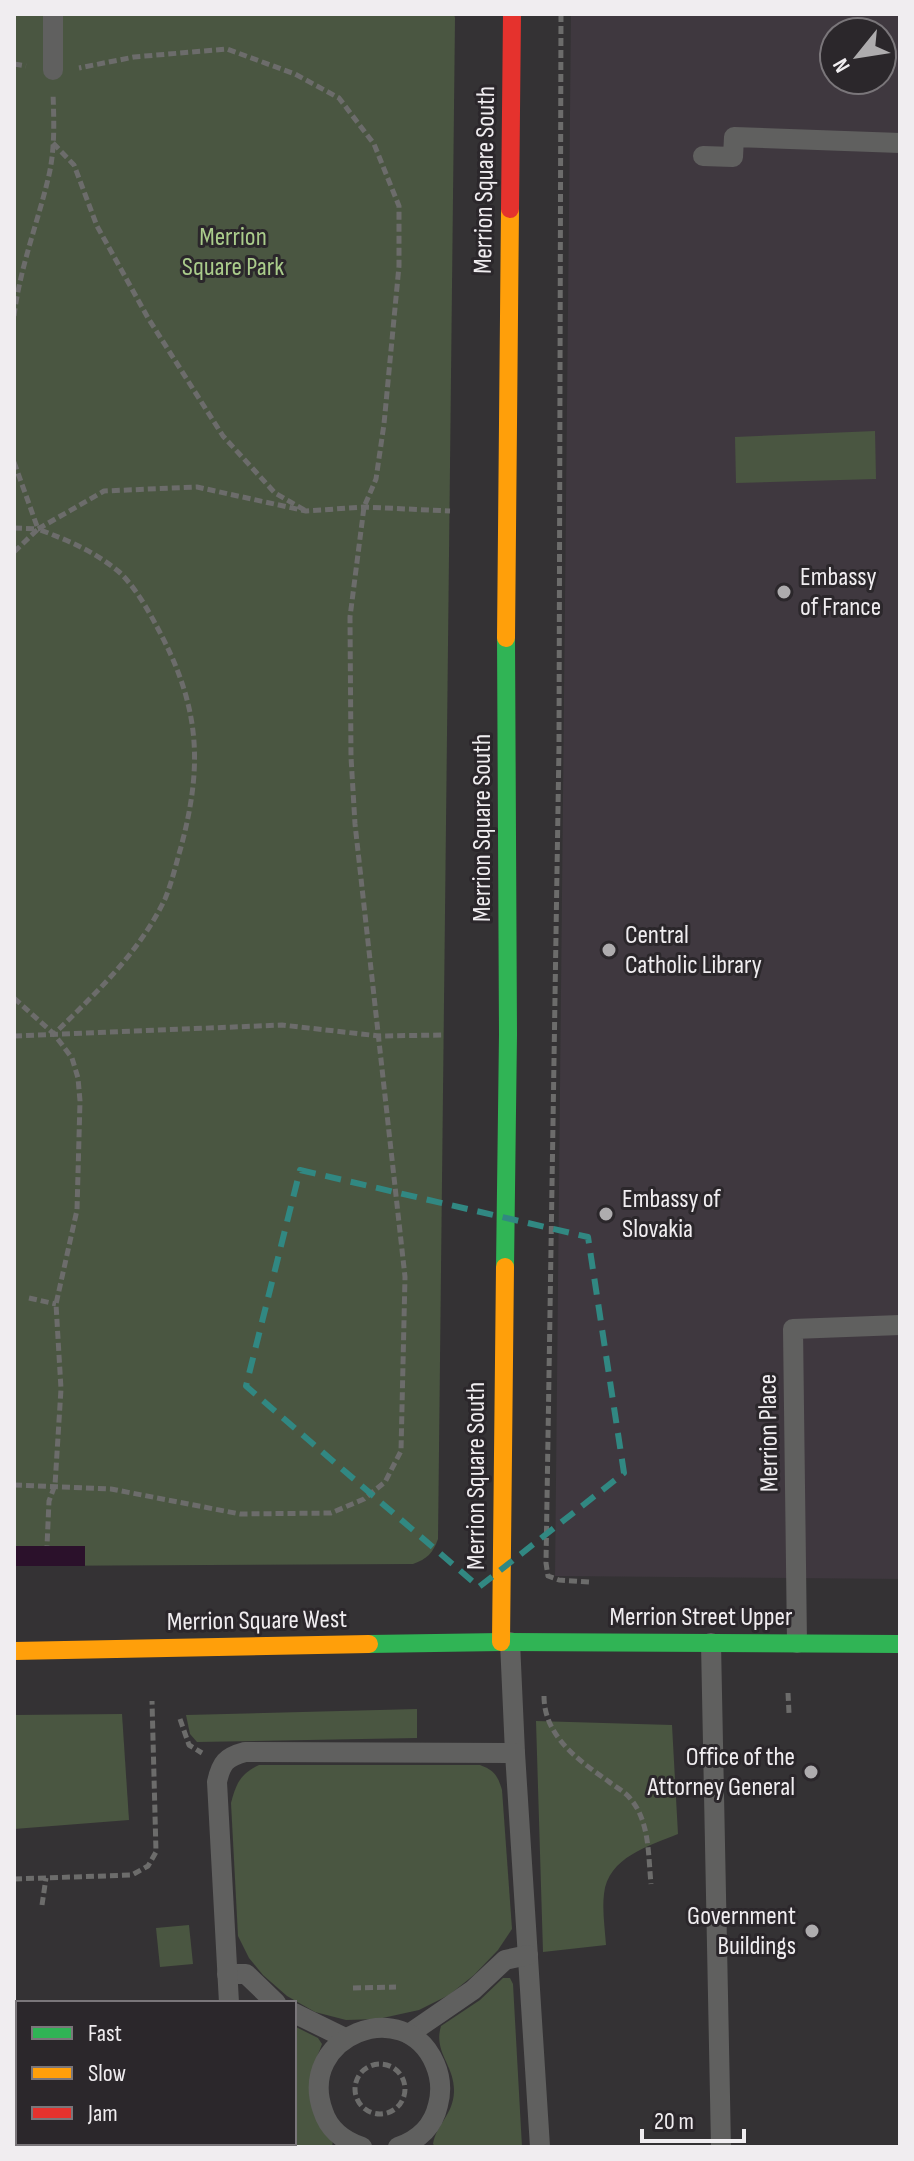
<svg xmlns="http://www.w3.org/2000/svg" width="914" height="2161" font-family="'Sofia Sans Condensed',sans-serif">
  <rect width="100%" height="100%" fill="#343234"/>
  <!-- built -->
  <path fill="#3f383f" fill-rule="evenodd" d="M571 14H900V1579L555 1576ZM834 32H882V80H834Z"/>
  <!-- green -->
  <g fill="#4a5641">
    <path d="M14 14H454L455 18 438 1539C433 1553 427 1559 413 1564L14 1566Z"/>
    <path d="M875 431 876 479 736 483 735 437Z"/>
    <path d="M417 1709V1738L197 1742 190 1734 186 1715Z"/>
    <path d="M122 1714 129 1820 14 1829V1715Z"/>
    <path d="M536 1721 672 1725 678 1834C649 1846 608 1857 604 1894 602 1910 605 1929 606 1945L543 1952Z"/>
    <path d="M259 1765H480C494 1770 498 1776 502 1790L512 1929 498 1950 474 1975 449 1995 419 2010 378 2019 346 2020 315 2012 287 1996 263 1975 249 1958 238 1936 231 1803C236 1784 240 1774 259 1765Z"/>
    <path d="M189 1925 193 1964 160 1967 156 1928Z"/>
    <path d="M503 1978H510L513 1984 522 2147H436L433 2144C436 2125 453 2115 454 2092 455 2065 433 2053 441 2026L480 2000Z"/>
    <path d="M294 2026 318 2038 322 2044 312 2070V2088L333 2141 332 2147H250V2143H294Z"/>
  </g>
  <!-- water -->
  <rect fill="#2b112b" x="14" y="1546" width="71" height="20"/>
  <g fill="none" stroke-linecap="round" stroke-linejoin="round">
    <!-- path -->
    <g stroke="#6c6c6b" stroke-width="5" stroke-dasharray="8 4" stroke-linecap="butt">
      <path d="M561 14 559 746 546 1563 548 1576 559 1580 589 1582"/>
      <path d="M14 64 26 66"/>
      <path d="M53 143 74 165 97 226 148 318 223 436 275 493 306 511"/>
      <path d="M14 316C20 267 38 222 49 175 55 148 54 121 53 93"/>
      <path d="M14 462 38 529"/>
      <path d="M14 528 38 529 104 491 197 487 306 511 364 507 450 511"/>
      <path d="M14 552 38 529C69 541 92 550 118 571 133 584 147 608 156 625 199 704 204 761 181 847 176 864 172 882 165 899 139 953 96 993 54 1034"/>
      <path d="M14 998 54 1034 72 1058 78 1078 80 1101 77 1210 56 1304 61 1389 55 1485 49 1501 47 1546"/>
      <path d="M14 1036 282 1025 379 1036 443 1035"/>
      <path d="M29 1298 56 1304"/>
      <path d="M14 1485 111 1489 240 1514 331 1513 364 1499 385 1482 401 1451 405 1277 355 824 351 757 350 617 364 507 376 479 384 424 399 266V206L374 144 339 98 295 74 227 49 134 57 79 68"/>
      <path d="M788 1693 789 1713"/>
      <path d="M544 1696C544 1736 578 1760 608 1781 614 1786 622 1790 628 1796 650 1819 648 1854 651 1884"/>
      <path d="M180 1719 189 1745 202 1753"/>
      <path d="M14 1879 132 1875 148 1866 156 1852 152 1701"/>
      <path d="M42 1905 46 1878"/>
      <path d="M353 1988 396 1987"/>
      <circle cx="380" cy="2089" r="25"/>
    </g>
    <!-- lane -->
    <g stroke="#60605f" stroke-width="20">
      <path d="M53 14V70"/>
      <path d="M703 156 733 157 734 137 900 143"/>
      <path d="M510 1642 515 1753"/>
      <path d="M711 1643 721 2147"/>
      <path d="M797 1643 793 1329 900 1325"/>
      <path d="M227 1974H246L276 2003"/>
      <path d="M229 2003 217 1782C221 1763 226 1757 245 1752L515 1753 540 2147"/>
      <path d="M294 2013 345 2038"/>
      <path d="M409 2034 473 1990 505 1960 528 1955"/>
      <path d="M237 2143V2147"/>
      <path d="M362 2147C344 2141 329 2130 323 2111 296 2036 405 1993 435 2064 441 2078 442 2090 438 2105 433 2127 419 2140 398 2147"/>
    </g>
    <!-- fast -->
    <g stroke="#30b455" stroke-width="18">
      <path d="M505 1267 508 1034 506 638"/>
      <path d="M369 1644 501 1642 900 1644"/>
    </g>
    <!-- slow -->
    <g stroke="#ff9f0a" stroke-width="18">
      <path d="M506 638 510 209"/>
      <path d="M501 1642 505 1267"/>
      <path d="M14 1651 369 1644"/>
    </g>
    <!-- jam -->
    <path stroke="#e5322d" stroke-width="18" d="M510 209 512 14"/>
  </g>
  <!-- marked area -->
  <path fill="none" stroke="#318882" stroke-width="6" stroke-dasharray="16 10" stroke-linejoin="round" d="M300 1170 588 1237 624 1473 479 1587 246 1386Z"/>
  <!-- markers -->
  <g fill="#aeacae" stroke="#2b272b" stroke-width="3">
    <circle cx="784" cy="592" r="8"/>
    <circle cx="609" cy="950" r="8"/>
    <circle cx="606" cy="1214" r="8"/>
    <circle cx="811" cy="1772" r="8"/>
    <circle cx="812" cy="1931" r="8"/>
  </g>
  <g text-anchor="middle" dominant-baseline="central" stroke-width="6" stroke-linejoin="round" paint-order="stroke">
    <!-- street labels -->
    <g font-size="26" fill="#f0edf0" stroke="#2b272b">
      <text transform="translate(485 180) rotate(-89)">Merrion Square South</text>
      <text transform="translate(482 828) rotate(-90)">Merrion Square South</text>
      <text transform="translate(769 1433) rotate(-91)">Merrion Place</text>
      <text transform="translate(476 1476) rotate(-90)">Merrion Square South</text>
      <text x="701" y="1617">Merrion Street Upper</text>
      <text transform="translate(257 1621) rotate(-1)">Merrion Square West</text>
    </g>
    <!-- park labels -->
    <g font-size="26" fill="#aacc8b" stroke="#2b272b">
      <text x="233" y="237">Merrion<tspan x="233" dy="30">Square Park</tspan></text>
    </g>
    <!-- poi labels -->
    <g font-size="26" fill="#f0edf0" stroke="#2b272b" text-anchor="start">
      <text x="800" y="577">Embassy<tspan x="800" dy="30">of France</tspan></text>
      <text x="625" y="935">Central<tspan x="625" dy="30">Catholic Library</tspan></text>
      <text x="622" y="1199">Embassy of<tspan x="622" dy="30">Slovakia</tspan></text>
      <text x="795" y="1757" text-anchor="end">Office of the<tspan x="795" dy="30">Attorney General</tspan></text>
      <text x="796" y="1916" text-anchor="end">Government<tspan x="796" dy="30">Buildings</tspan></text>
    </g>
  </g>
  <!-- border -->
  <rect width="914" height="2161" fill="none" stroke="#f0edf0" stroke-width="32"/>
  <!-- legend -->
  <rect x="16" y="2001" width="280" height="144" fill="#2b272b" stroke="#7a767a" stroke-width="2"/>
  <rect x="32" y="2027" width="40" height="12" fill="#30b455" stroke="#7a767a" stroke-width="2"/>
  <text x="88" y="2041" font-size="24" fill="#f0edf0">Fast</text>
  <rect x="32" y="2067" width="40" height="12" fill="#ff9f0a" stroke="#7a767a" stroke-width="2"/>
  <text x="88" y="2081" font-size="24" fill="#f0edf0">Slow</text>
  <rect x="32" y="2107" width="40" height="12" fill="#e5322d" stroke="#7a767a" stroke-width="2"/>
  <text x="88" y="2121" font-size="24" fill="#f0edf0">Jam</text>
  <!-- north arrow -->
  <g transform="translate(858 56) rotate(240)"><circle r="38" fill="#2b272b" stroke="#7a767a" stroke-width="2"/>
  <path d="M0-6L14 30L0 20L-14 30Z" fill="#aeacae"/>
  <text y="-12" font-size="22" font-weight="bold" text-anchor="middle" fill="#f0edf0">N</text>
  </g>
  <!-- scale -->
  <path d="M642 2129v12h102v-12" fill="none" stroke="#f0edf0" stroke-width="4"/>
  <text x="654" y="2129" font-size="24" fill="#f0edf0" stroke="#2b272b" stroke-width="6" paint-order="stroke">20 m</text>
</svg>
